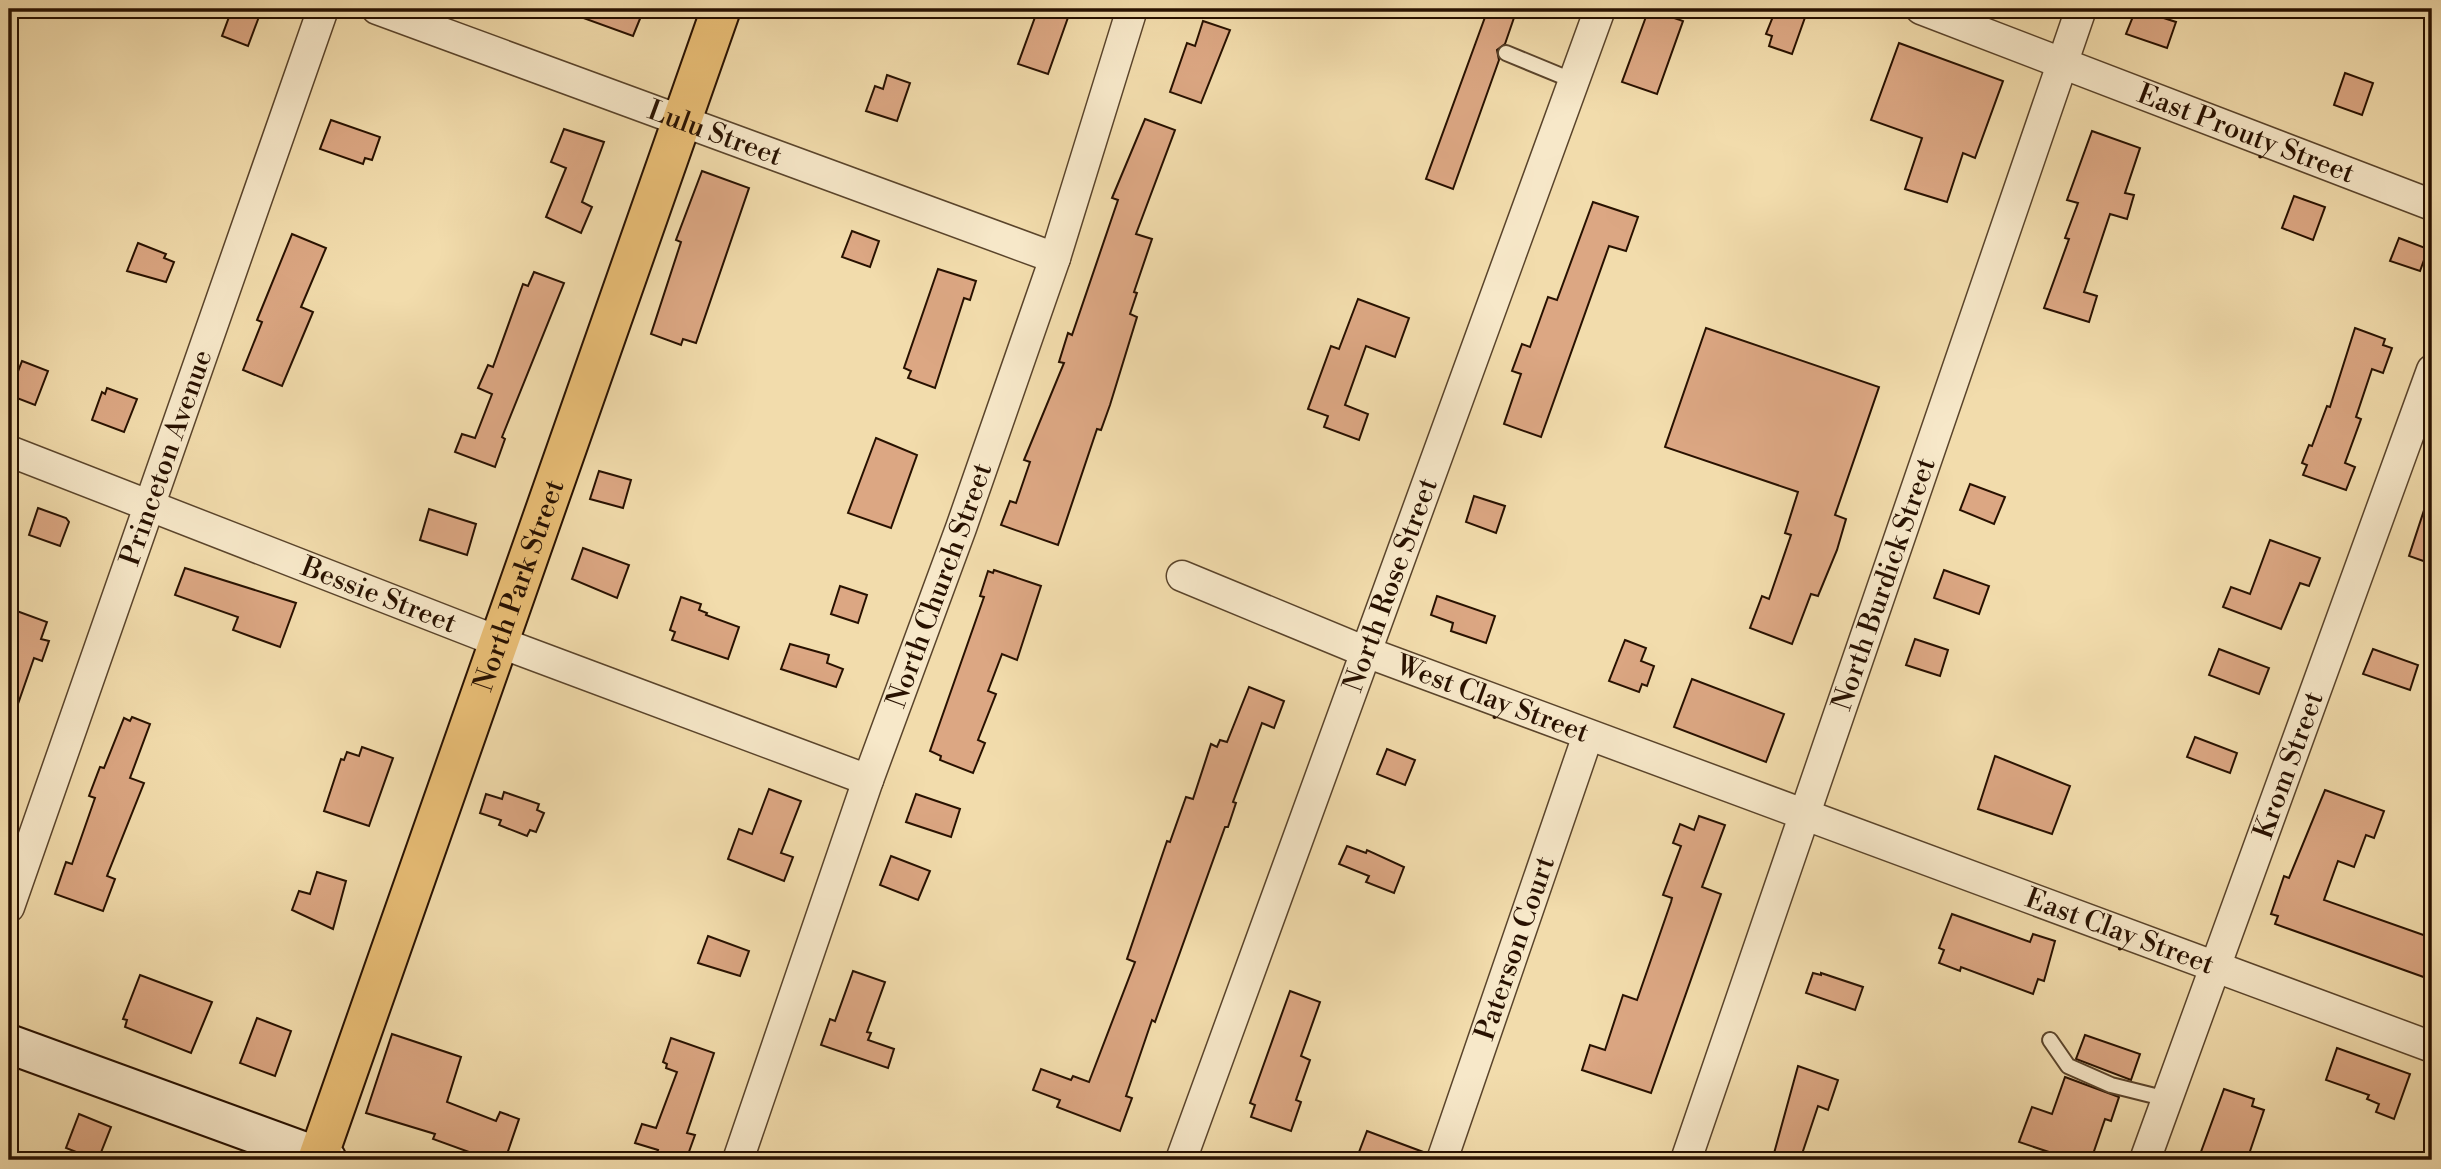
<svg xmlns="http://www.w3.org/2000/svg" width="2441" height="1169" font-family="'Libre Bodoni',serif">
  <rect width="100%" height="100%" fill="#f2dcac"/>
  <filter id="stains"><feTurbulence type="fractalNoise" baseFrequency=".00286" numOctaves="4"/><feColorMatrix values="0 0 0 0 .2 0 0 0 0 .09 0 0 0 0 .02 0 0 0 .5 -.17"/></filter>
  <radialGradient id="worn" r=".72"><stop offset=".6" stop-color="#630" stop-opacity="0"/><stop offset="1" stop-color="#630" stop-opacity=".3"/></radialGradient>
  <!-- building -->
  <g fill="#dca783" stroke="#281100" stroke-width="2">
    <path d="M232 9 260 14 248 46 222 36Z"/>
    <path d="M565 9H644L633 36 564 11Z"/>
    <path d="M1038 9H1071L1048 74 1018 64Z"/>
    <path d="M1488 9H1517L1505 44 1497 50 1499 60 1453 189 1426 179Z"/>
    <path d="M1776 9H1808L1792 54 1769 46 1772 36 1766 34Z"/>
    <path d="M2136 9 2176 22 2167 48 2126 34Z"/>
    <path d="M1654 11 1683 21 1657 94 1622 82 1647 14 1652 16Z"/>
    <path d="M1203 21 1230 30 1201 103 1170 92 1187 43 1195 46Z"/>
    <path d="M1899 43 2003 81 1975 158 1963 153 1947 202 1905 189 1922 138 1871 120Z"/>
    <path d="M2345 73 2373 83 2362 115 2334 105Z"/>
    <path d="M887 75 910 83 897 121 866 111 875 86 883 89Z"/>
    <path d="M1145 119 1175 130 1136 234 1152 239 1134 292 1137 293 1130 314 1137 317 1110 405 1101 430 1097 429 1058 545 1001 525 1010 501 1016 503 1030 462 1024 460 1064 363 1059 362 1068 333 1072 335 1118 200 1112 198Z"/>
    <path d="M331 120 380 137 372 160 365 158 363 164 320 149Z"/>
    <path d="M564 129 604 142 582 202 592 207 581 233 546 217 566 168 551 162Z"/>
    <path d="M2092 131 2140 148 2125 193 2134 195 2127 219 2110 214 2084 292 2097 296 2089 322 2044 308 2069 239 2065 238 2078 203 2067 200Z"/>
    <path d="M702 171 749 188 696 343 683 339 681 345 651 334 681 242 676 240Z"/>
    <path d="M2294 196 2325 207 2313 240 2282 228Z"/>
    <path d="M1593 202 1638 217 1626 251 1609 246 1541 437 1504 424 1521 374 1512 371 1522 344 1530 347 1548 297 1557 300Z"/>
    <path d="M852 231 879 241 870 267 842 257Z"/>
    <path d="M292 234 326 248 301 307 313 312 282 386 243 370 262 322 257 320Z"/>
    <path d="M2399 238 2428 249 2420 271 2390 261Z"/>
    <path d="M138 243 166 254 164 258 174 262 166 282 127 271Z"/>
    <path d="M938 269 976 281 970 300 964 298 935 388 908 378 911 371 904 368Z"/>
    <path d="M534 272 564 283 502 437 505 439 495 467 455 452 462 434 475 438 492 394 478 388 488 365 493 367 523 284 528 286Z"/>
    <path d="M1358 299 1409 318 1395 357 1366 346 1345 405 1368 414 1359 440 1324 427 1328 416 1308 409 1331 346 1339 349Z"/>
    <path d="M1706 328 1879 387 1835 515 1846 519 1837 550 1818 596 1811 594 1792 644 1750 628 1762 596 1769 599 1791 535 1785 533 1798 492 1665 447Z"/>
    <path d="M2355 328 2385 339 2383 345 2392 348 2383 373 2372 369 2356 417 2361 419 2345 463 2355 467 2346 490 2303 475 2307 465 2302 463 2309 445 2312 446 2327 406 2330 407Z"/>
    <path d="M22 361 48 371 35 405 9 395Z"/>
    <path d="M107 388 137 399 124 432 92 420 102 392 105 394Z"/>
    <path d="M876 438 917 455 891 528 848 513Z"/>
    <path d="M599 471 631 480 623 508 590 499Z"/>
    <path d="M1970 484 2005 497 1994 524 1960 510Z"/>
    <path d="M1474 496 1505 506 1496 533 1466 522Z"/>
    <path d="M2428 498 2432 499V564L2409 556Z"/>
    <path d="M38 508 66 518 69 522 60 546 29 535Z"/>
    <path d="M429 509 476 524 467 555 420 540Z"/>
    <path d="M2270 540 2320 558 2309 586 2300 583 2281 629 2223 607 2231 587 2250 594Z"/>
    <path d="M583 548 629 565 617 598 572 579Z"/>
    <path d="M185 568 296 603 280 647 233 630 238 617 175 595Z"/>
    <path d="M994 570 1041 586 1017 660 1002 654 988 691 996 694 978 740 985 743 973 773 940 760 941 756 930 751 984 597 980 596 988 571 993 573Z"/>
    <path d="M1944 570 1989 586 1979 614 1934 598Z"/>
    <path d="M840 586 867 595 858 623 831 614Z"/>
    <path d="M1437 596 1495 616 1486 643 1451 631 1453 623 1431 615Z"/>
    <path d="M681 597 701 604 699 610 707 613 706 615 739 627 728 659 672 640 675 632 670 630Z"/>
    <path d="M14 610 47 622 41 639 49 641 42 661 34 658 12 721H9V623Z"/>
    <path d="M1915 639 1948 650 1940 676 1906 665Z"/>
    <path d="M1625 640 1646 648 1641 661 1654 666 1647 686 1642 684 1639 692 1609 681Z"/>
    <path d="M790 644 829 655 827 663 843 669 836 687 781 669Z"/>
    <path d="M2219 649 2269 668 2259 694 2209 675Z"/>
    <path d="M2373 649 2418 665 2410 690 2363 674Z"/>
    <path d="M1692 679 1784 714 1766 762 1674 727Z"/>
    <path d="M1249 687 1284 701 1274 728 1262 723 1233 802 1236 803 1228 827H1225L1155 1022 1152 1020 1126 1096 1132 1098 1120 1131 1057 1107 1060 1100 1033 1090 1041 1069 1071 1080 1073 1076 1089 1082 1135 962 1127 959 1167 841 1170 842 1186 797 1193 799 1211 744 1217 747 1220 740 1227 742Z"/>
    <path d="M132 717 150 724 130 778 144 783 107 876 115 879 103 911 55 894 66 862 72 864 95 798 89 796 100 767 104 768 124 718 130 721Z"/>
    <path d="M2195 737 2237 753 2230 773 2187 757Z"/>
    <path d="M362 747 393 758 369 826 324 811 341 759 344 760 347 752 359 756Z"/>
    <path d="M1387 749 1415 760 1405 785 1377 774Z"/>
    <path d="M1995 756 2070 786 2052 834 1978 809Z"/>
    <path d="M769 789 801 801 781 853 793 857 784 881 728 859 739 829 752 834Z"/>
    <path d="M2325 790 2384 811 2374 838 2366 835 2354 867 2338 861 2324 900 2432 938V980L2275 924 2278 916 2271 914 2284 876 2289 878Z"/>
    <path d="M504 792 539 804 537 810 544 813 536 832 530 830 527 836 499 825 501 820 480 813 486 794 502 799Z"/>
    <path d="M916 794 960 809 951 837 906 822Z"/>
    <path d="M1699 816 1725 825 1702 887 1721 894 1651 1093 1582 1070 1590 1045 1605 1050 1623 995 1637 1000 1671 902 1672 898 1663 895 1681 846 1673 843 1680 824 1694 830Z"/>
    <path d="M1347 846 1366 853 1367 850 1404 867 1394 893 1366 882 1369 876 1339 864Z"/>
    <path d="M891 856 930 871 918 900 880 885Z"/>
    <path d="M317 872 346 881 333 929 292 910 299 891 310 894Z"/>
    <path d="M1952 914 2030 942 2033 934 2055 941 2044 981 2038 979 2033 994 1961 967 1960 971 1939 963 1944 950 1939 948Z"/>
    <path d="M708 936 749 951 740 976 698 963Z"/>
    <path d="M853 971 885 982 867 1032 871 1033 868 1040 894 1049 888 1068 821 1045 830 1019 835 1021Z"/>
    <path d="M1813 973 1821 975V973L1863 987 1855 1010 1806 993Z"/>
    <path d="M140 975 212 1002 191 1053 125 1027 127 1020 123 1019Z"/>
    <path d="M1290 991 1320 1002 1301 1056 1310 1060 1296 1100 1301 1102 1291 1131 1251 1117 1255 1105 1250 1103Z"/>
    <path d="M257 1018 291 1031 275 1076 240 1063Z"/>
    <path d="M392 1034 461 1057 447 1102 496 1121 500 1112 519 1119 505 1160H491L433 1139 435 1134 366 1113Z"/>
    <path d="M2085 1035 2140 1054 2131 1080 2076 1059Z"/>
    <path d="M671 1038 714 1053 687 1133 695 1135 686 1160 657 1153 658 1150 635 1143 642 1124 656 1128 677 1072 666 1068 667 1064 663 1062Z"/>
    <path d="M2337 1048 2410 1074 2394 1119 2376 1112 2379 1104 2367 1099 2369 1095 2326 1080Z"/>
    <path d="M1798 1066 1838 1080 1828 1110 1818 1106 1800 1160H1784L1773 1157Z"/>
    <path d="M2065 1077 2119 1097 2111 1121 2105 1119 2091 1160H2073L2019 1142 2032 1107 2052 1114Z"/>
    <path d="M2224 1089 2254 1099 2252 1106 2264 1110 2247 1160H2198Z"/>
    <path d="M79 1114 111 1127 98 1160H76L79 1153 66 1148Z"/>
    <path d="M1367 1131 1426 1153 1425 1160H1356Z"/>
  </g>
  <g fill="none" stroke-linecap="round" stroke-linejoin="round">
    <!-- lane casing -->
    <g stroke="#5a442b" stroke-width="18">
      <g id="lane">
        <path d="M1506 53 1574 81"/>
        <path d="M2050 1040 2068 1066 2111 1085 2167 1099"/>
      </g>
    </g>
    <!-- street casing -->
    <g stroke="#5a442b" stroke-width="33">
      <g id="street">
        <path id="s1" d="M377 9 1055 258"/>
        <path id="s2" d="M1921 9 2432 205"/>
        <path id="s3" d="M9 451 520 650 868 780"/>
        <path id="s4" d="M1182 576 1366 652 2432 1047"/>
        <path id="s5" d="M9 907 323 9"/>
        <path id="s6" d="M738 1160 868 780 961 528 1055 258 1132 9"/>
        <path id="s7" d="M1181 1160 1600 9"/>
        <path id="s8" d="M1442 1160 1588 735"/>
        <path id="s9" d="M1686 1160 2081 9"/>
        <path id="s10" d="M2145 1160 2432 370"/>
      </g>
    </g>
    <!-- secondary casing -->
    <g stroke="#281100" stroke-width="42">
      <path id="secondary" d="M9 1044 327 1160"/>
    </g>
    <!-- primary casing -->
    <g stroke="#281100" stroke-width="42">
      <g id="primary">
        <path id="s11" d="M317 1160 721 9"/>
      </g>
    </g>
    <!-- lane -->
    <use href="#lane" stroke="#f7e8c9" stroke-width="14"/>
    <!-- street -->
    <use href="#street" stroke="#f7e8c9" stroke-width="30"/>
    <!-- secondary -->
    <use href="#secondary" stroke="#f7e8c9" stroke-width="38"/>
    <!-- primary -->
    <use href="#primary" stroke="#e9be76" stroke-width="38"/>
  </g>
  <g text-anchor="middle" dominant-baseline="central" stroke-width="5" stroke-linejoin="round" paint-order="stroke">
    <!-- street labels -->
    <g font-size="28" fill="#281100" stroke="#f7e8c9">
      <text stroke="none"><textPath href="#s1" startOffset="360">Lulu Street</textPath></text>
      <text stroke="none"><textPath href="#s2" startOffset="348">East Prouty Street</textPath></text>
      <text stroke="none"><textPath href="#s5" startOffset="476">Princeton Avenue</textPath></text>
      <text stroke="none"><textPath href="#s11" startOffset="609">North Park Street</textPath></text>
      <text stroke="none"><textPath href="#s7" startOffset="612">North Rose Street</textPath></text>
      <text stroke="none"><textPath href="#s9" startOffset="609">North Burdick Street</textPath></text>
      <text stroke="none"><textPath href="#s6" startOffset="609">North Church Street</textPath></text>
      <text stroke="none"><textPath href="#s3" startOffset="397">Bessie Street</textPath></text>
      <text stroke="none"><textPath href="#s4" startOffset="334">West Clay Street</textPath></text>
      <text stroke="none"><textPath href="#s10" startOffset="420">Krom Street</textPath></text>
      <text stroke="none"><textPath href="#s4" startOffset="1003">East Clay Street</textPath></text>
      <text stroke="none"><textPath href="#s8" startOffset="224">Paterson Court</textPath></text>
    </g>
  </g>
  <!-- margin -->
  <rect width="2441" height="1169" fill="none" stroke="#f2dcac" stroke-width="35"/>
  <rect x="10" y="10" width="2420" height="1148" fill="none" stroke="#281100" stroke-width="3.5"/>
  <rect x="18" y="18" width="2406" height="1134" fill="none" stroke="#281100" stroke-width="2"/>
  <rect width="100%" height="100%" filter="url(#stains)"/>
  <rect width="100%" height="100%" fill="url(#worn)"/>
</svg>
